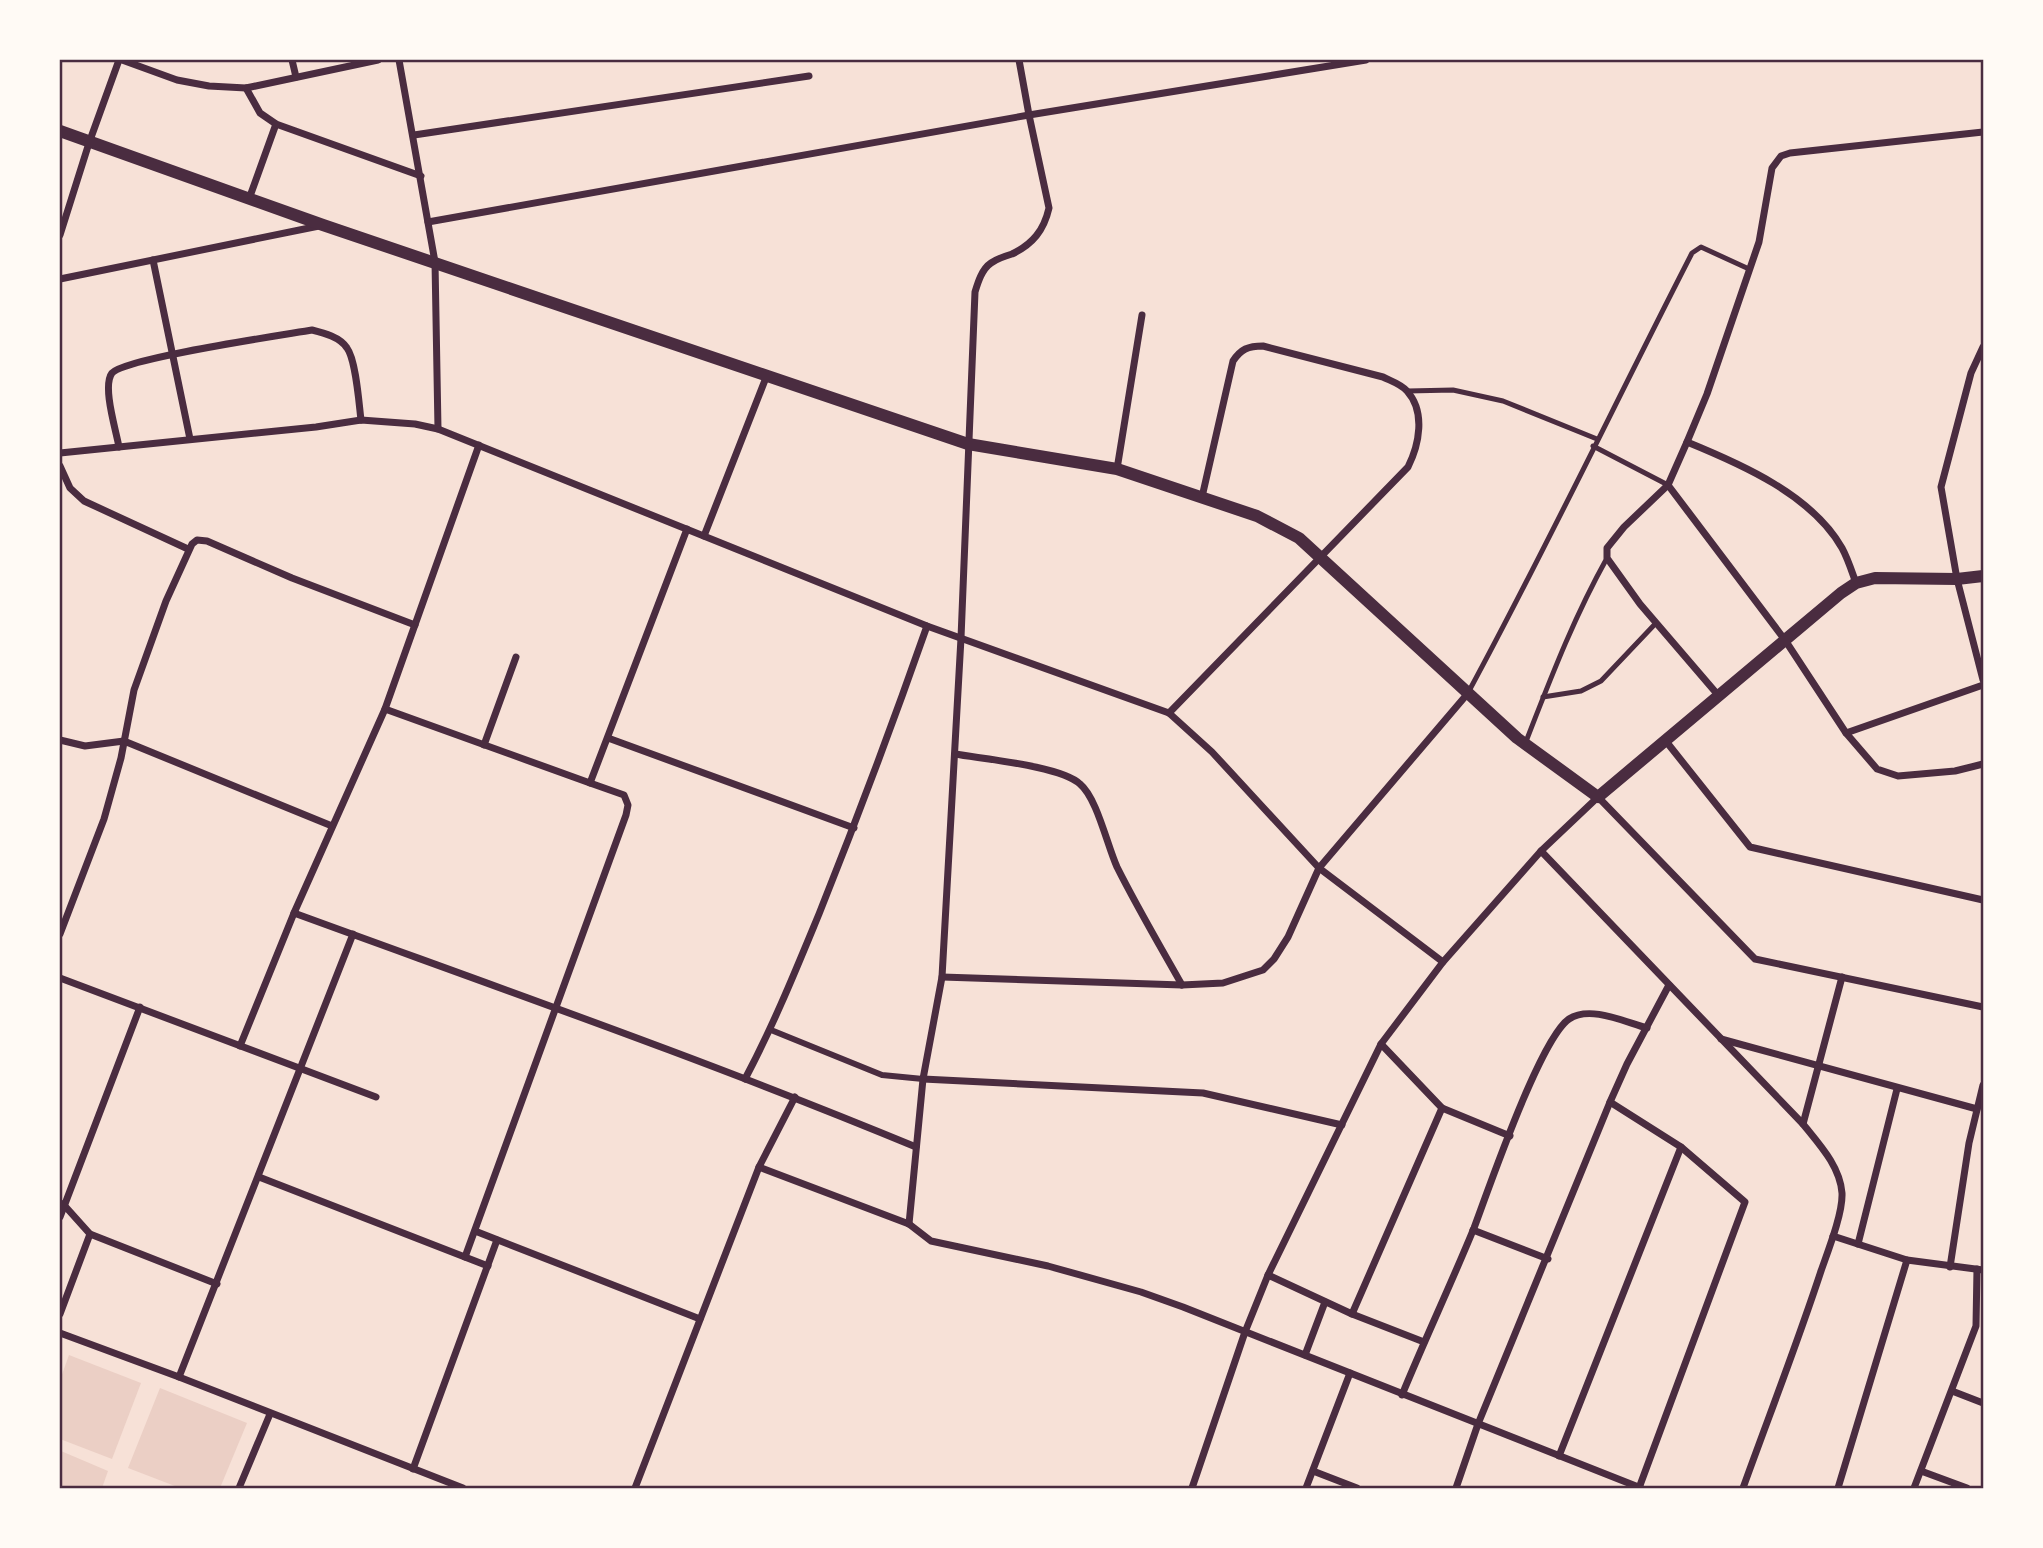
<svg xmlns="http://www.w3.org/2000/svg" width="2043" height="1548" font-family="Jost,sans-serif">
  <rect width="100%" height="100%" fill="#f7e1d7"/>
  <!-- green -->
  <g fill="#ebcfc5">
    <path d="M69 1355 141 1383 112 1459 60 1439V1380Z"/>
    <path d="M160 1388 247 1423 220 1488H180L128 1468Z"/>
    <path d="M61 1451 108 1471 102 1488H60Z"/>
  </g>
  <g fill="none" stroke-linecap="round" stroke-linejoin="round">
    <!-- service -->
    <g stroke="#4a2c40" stroke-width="5">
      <path d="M1408 391 1453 390 1503 401 1597 439"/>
      <path d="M1593 446 1668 485"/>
      <path d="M1469 691C1547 547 1617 399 1692 253L1701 247 1749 269"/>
      <path d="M1543 697 1581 691 1601 681 1656 623"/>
      <path d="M1525 744C1550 680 1573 619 1607 558"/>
    </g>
    <!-- pedestrian -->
    <path stroke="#4a2c40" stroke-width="6" d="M771 1030 882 1075 923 1079"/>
    <!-- minor -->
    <g stroke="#4a2c40" stroke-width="7">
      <path d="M122 60 177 80 209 86 246 88 378 60"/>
      <path d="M292 60 296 77"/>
      <path d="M399 60 435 262 438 429"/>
      <path d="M246 88 260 113 276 124 421 176"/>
      <path d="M414 135 809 76"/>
      <path d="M249 199 276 124"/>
      <path d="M428 222 1029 115 1366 60"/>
      <path d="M60 235 89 143 119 60"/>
      <path d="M153 260 190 439"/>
      <path d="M60 279 319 226"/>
      <path d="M1983 347 1971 373 1941 487 1957 579 1983 680"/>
      <path d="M1687 442C1741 464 1812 495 1842 548 1848 559 1852 572 1856 583"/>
      <path d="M119 447C116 430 102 386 112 373 125 358 283 335 312 330 324 333 340 337 347 348 356 360 359 404 361 420"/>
      <path d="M60 453 316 427 361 420 415 424 438 429 927 626 1169 713 1212 752 1319 868 1443 962"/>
      <path d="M60 466 70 488 84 501 188 549"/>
      <path d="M1117 469 1142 315"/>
      <path d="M1668 485 1785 640 1846 733 1877 769 1898 776 1955 771 1983 764"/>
      <path d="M704 536 767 375"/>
      <path d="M1718 695 1640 604 1607 558V548L1624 527 1668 485 1687 442 1707 394 1759 242 1772 168 1781 156 1790 153 1983 132"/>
      <path d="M385 709 590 783 687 529"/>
      <path d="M1169 713 1408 467C1419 445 1426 412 1407 391 1401 384 1391 381 1383 377L1263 346C1248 346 1241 349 1233 361L1202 497"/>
      <path d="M1846 733 1983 685"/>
      <path d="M608 738 854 828"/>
      <path d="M60 740 85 746 124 741 332 826"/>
      <path d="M1665 740 1750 847 1983 900"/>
      <path d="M484 745 516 657"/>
      <path d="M955 754C983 759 1061 766 1080 784 1097 798 1107 845 1117 867 1137 907 1160 946 1182 985"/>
      <path d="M1541 851 1803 1124C1819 1144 1840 1166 1842 1193 1843 1213 1828 1251 1821 1271 1797 1344 1769 1416 1743 1488"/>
      <path d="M294 913C502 989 711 1062 916 1147"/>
      <path d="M60 934 104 819 121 758 134 690 166 601 192 544 197 540 207 541 292 578 415 625"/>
      <path d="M942 977 1182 985 1223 983 1263 970 1274 959 1288 937 1319 868 1469 692"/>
      <path d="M60 978 376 1097"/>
      <path d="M1721 1039 1977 1109"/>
      <path d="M1381 1044 1442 1108 1510 1136"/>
      <path d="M240 1046 294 913 385 709 479 445"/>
      <path d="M745 1079C774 1024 795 972 819 914 857 819 893 723 927 626"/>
      <path d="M923 1079 1203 1093 1342 1125"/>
      <path d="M1610 1102 1681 1147 1745 1202 1639 1488"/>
      <path d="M1803 1124 1842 977"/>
      <path d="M759 1167 909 1224 931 1241 1048 1266 1141 1292 1183 1307 1641 1488"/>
      <path d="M259 1177 488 1266"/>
      <path d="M60 1203 64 1205 90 1234 217 1284"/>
      <path d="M60 1217 140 1007"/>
      <path d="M909 1224 923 1079 942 977 961 638 975 292C978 282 982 269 991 263 997 259 1005 256 1012 254 1033 244 1044 230 1049 208L1029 115 1019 60"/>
      <path d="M1473 1230 1548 1259"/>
      <path d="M475 1231 700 1319"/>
      <path d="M1833 1236 1907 1260 1983 1270"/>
      <path d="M1858 1244 1897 1089"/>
      <path d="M465 1257 626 815 628 805 624 795 590 783"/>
      <path d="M1950 1267 1969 1143 1983 1085"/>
      <path d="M1268 1275 1352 1314 1424 1342"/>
      <path d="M60 1314 90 1234"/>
      <path d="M1352 1314 1442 1108"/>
      <path d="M60 1333 179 1377 463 1488"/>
      <path d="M1305 1355 1325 1302"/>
      <path d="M179 1377 353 934"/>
      <path d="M1952 1391 1983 1403"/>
      <path d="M1402 1395C1425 1339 1451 1284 1474 1228 1489 1188 1540 1039 1569 1019 1590 1005 1625 1022 1647 1028"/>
      <path d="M1559 1456 1681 1147"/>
      <path d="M413 1469 497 1240"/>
      <path d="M1313 1471 1357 1488"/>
      <path d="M1921 1471 1967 1488"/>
      <path d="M239 1488 270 1414"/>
      <path d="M635 1488 759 1167 795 1097"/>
      <path d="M1192 1488 1245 1332 1268 1275 1381 1044 1443 962 1541 851 1598 797 1755 959 1983 1007"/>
      <path d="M1306 1488 1350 1373"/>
      <path d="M1456 1488 1478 1424 1610 1102 1627 1064 1669 985"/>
      <path d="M1838 1488 1907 1260"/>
      <path d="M1914 1488 1976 1326 1977 1269"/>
    </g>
    <!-- tertiary -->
    <path stroke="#4a2c40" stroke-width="12" d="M60 131 323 225 968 444 1117 469 1257 516 1299 538 1517 738 1598 797 1841 593 1856 583 1875 578 1957 579 1983 576"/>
  </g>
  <!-- border -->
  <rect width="2043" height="1548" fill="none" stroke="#fffaf5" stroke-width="122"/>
  <rect x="61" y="61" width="1921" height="1426" fill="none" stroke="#4a2c40" stroke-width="2.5"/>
</svg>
